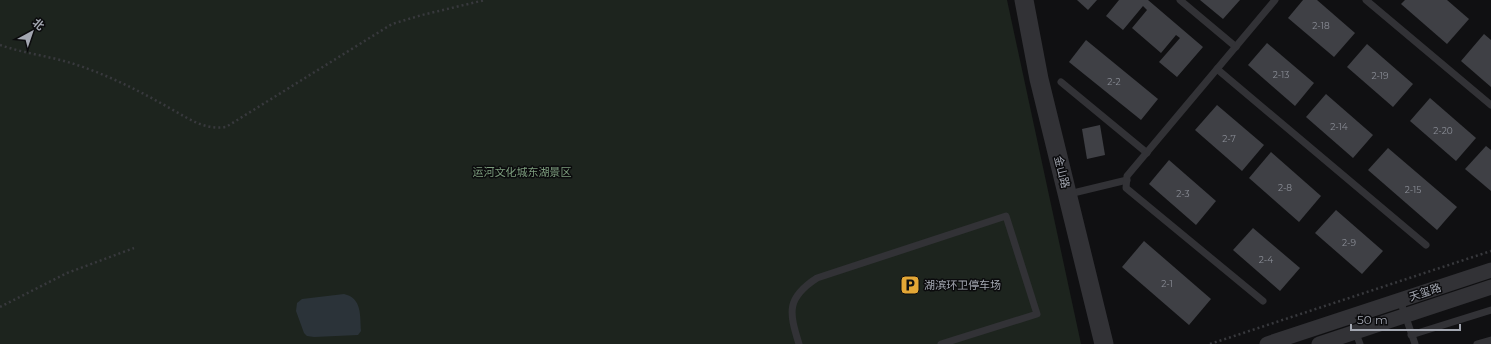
<svg xmlns="http://www.w3.org/2000/svg" width="1491" height="344" font-family="Montserrat,'Noto Sans SC',sans-serif">
  <rect width="100%" height="100%" fill="#101012"/>
  <!-- green -->
  <path fill="#1d241e" d="M0 0H1007L1081 344H0Z"/>
  <!-- water -->
  <path fill="#2b3339" d="M344 294C362 298 360 315 361 331L358 335 314 337 307 336 304 333 296 311 297 303 302 299Z"/>
  <!-- building -->
  <g fill="#3f4045">
    <path d="M1077 0H1097L1088 10Z"/>
    <path d="M1119 0H1148L1203 47 1177 77 1159 62 1180 38 1176 35 1161 53 1132 28 1147 10 1143 6 1123 30 1106 16Z"/>
    <path d="M1200 0H1240L1223 19Z"/>
    <path d="M1303 0H1317L1355 33 1334 57 1288 18Z"/>
    <path d="M1405 0H1447L1469 19 1447 44 1401 4Z"/>
    <path d="M1484 34 1491 40V87L1461 61Z"/>
    <path d="M1086 40 1158 99 1141 120 1069 62Z"/>
    <path d="M1267 43 1314 83 1295 106 1248 65Z"/>
    <path d="M1367 44 1413 84 1393 107 1347 67Z"/>
    <path d="M1326 94 1373 135 1353 158 1306 117Z"/>
    <path d="M1430 98 1476 138 1456 161 1410 121Z"/>
    <path d="M1217 105 1264 145 1242 171 1195 130Z"/>
    <path d="M1100 125 1105 155 1087 159 1082 129Z"/>
    <path d="M1486 146 1491 150V191L1465 169Z"/>
    <path d="M1388 148 1457 207 1437 230 1368 170Z"/>
    <path d="M1271 152 1321 196 1299 222 1249 178Z"/>
    <path d="M1169 160 1216 201 1196 225 1149 184Z"/>
    <path d="M1336 210 1383 251 1362 274 1315 233Z"/>
    <path d="M1253 228 1300 268 1280 291 1233 250Z"/>
    <path d="M1144 241 1211 299 1189 325 1122 267Z"/>
  </g>
  <g fill="none" stroke-linecap="round" stroke-linejoin="round">
    <!-- path -->
    <g stroke="#38393d" stroke-width="2.5" stroke-dasharray="2 3" stroke-linecap="butt">
      <path d="M0 45C23 53 48 56 71 63 106 74 140 91 173 110 191 120 205 130 226 127L392 24 422 15 485 0"/>
      <path d="M0 307 67 273 134 248"/>
      <path d="M1210 344 1491 251"/>
    </g>
    <!-- service -->
    <g stroke="#323236" stroke-width="7">
      <path d="M1180 0 1236 47"/>
      <path d="M1366 0 1491 105"/>
      <path d="M1217 69 1426 245"/>
      <path d="M1061 82 1147 153"/>
      <path d="M1069 194 1127 180"/>
      <path d="M1400 300 1415 344"/>
      <path d="M1263 301 1126 188 1127 176 1275 0"/>
      <path d="M1355 331 1360 344"/>
      <path d="M1411 335 1491 310"/>
      <path d="M799 344C789 312 786 298 817 278L1006 216 1037 314 941 344"/>
      <path d="M1477 344 1491 340"/>
    </g>
    <!-- minor -->
    <g stroke="#323236" stroke-width="15">
      <path d="M1267 344 1491 270"/>
      <path d="M1319 344 1491 287"/>
    </g>
    <!-- tertiary -->
    <path stroke="#323236" stroke-width="19" d="M1024 0 1039 79 1104 344"/>
  </g>
  <!-- icons -->
  <defs>
    <g id="parking-square" transform="scale(1)"><rect x="-9" y="-9" width="18" height="18" rx="4" fill="#e4a736" stroke="#0b0b0d"/><path d="M-3.5-5.5H1a3.5 3.5 0 0 1 0 7H-1V5.5H-3.5ZM-1-3.4V-.6H.8a1.4 1.4 0 0 0 0-2.8Z" fill="#111"/></g>
  </defs>
  <g fill-rule="evenodd">
    <use href="#parking-square" x="910" y="285"/>
  </g>
  <g text-anchor="middle" dominant-baseline="central" stroke-width="3" stroke-linejoin="round" paint-order="stroke">
    <!-- number labels -->
    <g font-size="9" fill="#8a8d96">
      <text x="1321" y="25">2-18</text>
      <text x="1281" y="74">2-13</text>
      <text x="1380" y="75">2-19</text>
      <text x="1114" y="81">2-2</text>
      <text x="1339" y="126">2-14</text>
      <text x="1443" y="130">2-20</text>
      <text x="1229" y="138">2-7</text>
      <text x="1285" y="187">2-8</text>
      <text x="1413" y="189">2-15</text>
      <text x="1183" y="193">2-3</text>
      <text x="1349" y="242">2-9</text>
      <text x="1266" y="259">2-4</text>
      <text x="1167" y="283">2-1</text>
    </g>
    <!-- park labels -->
    <g font-size="11" fill="#7b9b7c" stroke="#0b0b0d">
      <text x="522" y="172">运河文化城东湖景区</text>
    </g>
    <!-- street labels -->
    <g font-size="11" fill="#a3a7b1" stroke="#0b0b0d">
      <text transform="translate(1062 172) rotate(76)">金山路</text>
      <text transform="translate(1425 292) rotate(-18)">天玺路</text>
    </g>
    <!-- poi labels -->
    <g font-size="11" fill="#a3a7b1" stroke="#0b0b0d" text-anchor="start">
      <text x="924" y="285">湖滨环卫停车场</text>
    </g>
  </g>
  <!-- north arrow -->
  <g transform="translate(32 32) rotate(40)" stroke="#0b0b0d" stroke-width="3" paint-order="stroke">
  <path d="M0-3L7 15L0 10L-7 15Z" fill="#a3a7b1"/>
  <text y="-6" font-size="11" font-weight="bold" text-anchor="middle" fill="#a3a7b1">北</text>
  </g>
  <!-- scale -->
  <path d="M1351 324v6h109v-6" fill="none" stroke="#a3a7b1" stroke-width="2"/>
  <text x="1357" y="324" font-size="12" fill="#a3a7b1" stroke="#0b0b0d" stroke-width="3" paint-order="stroke">50 m</text>
</svg>
